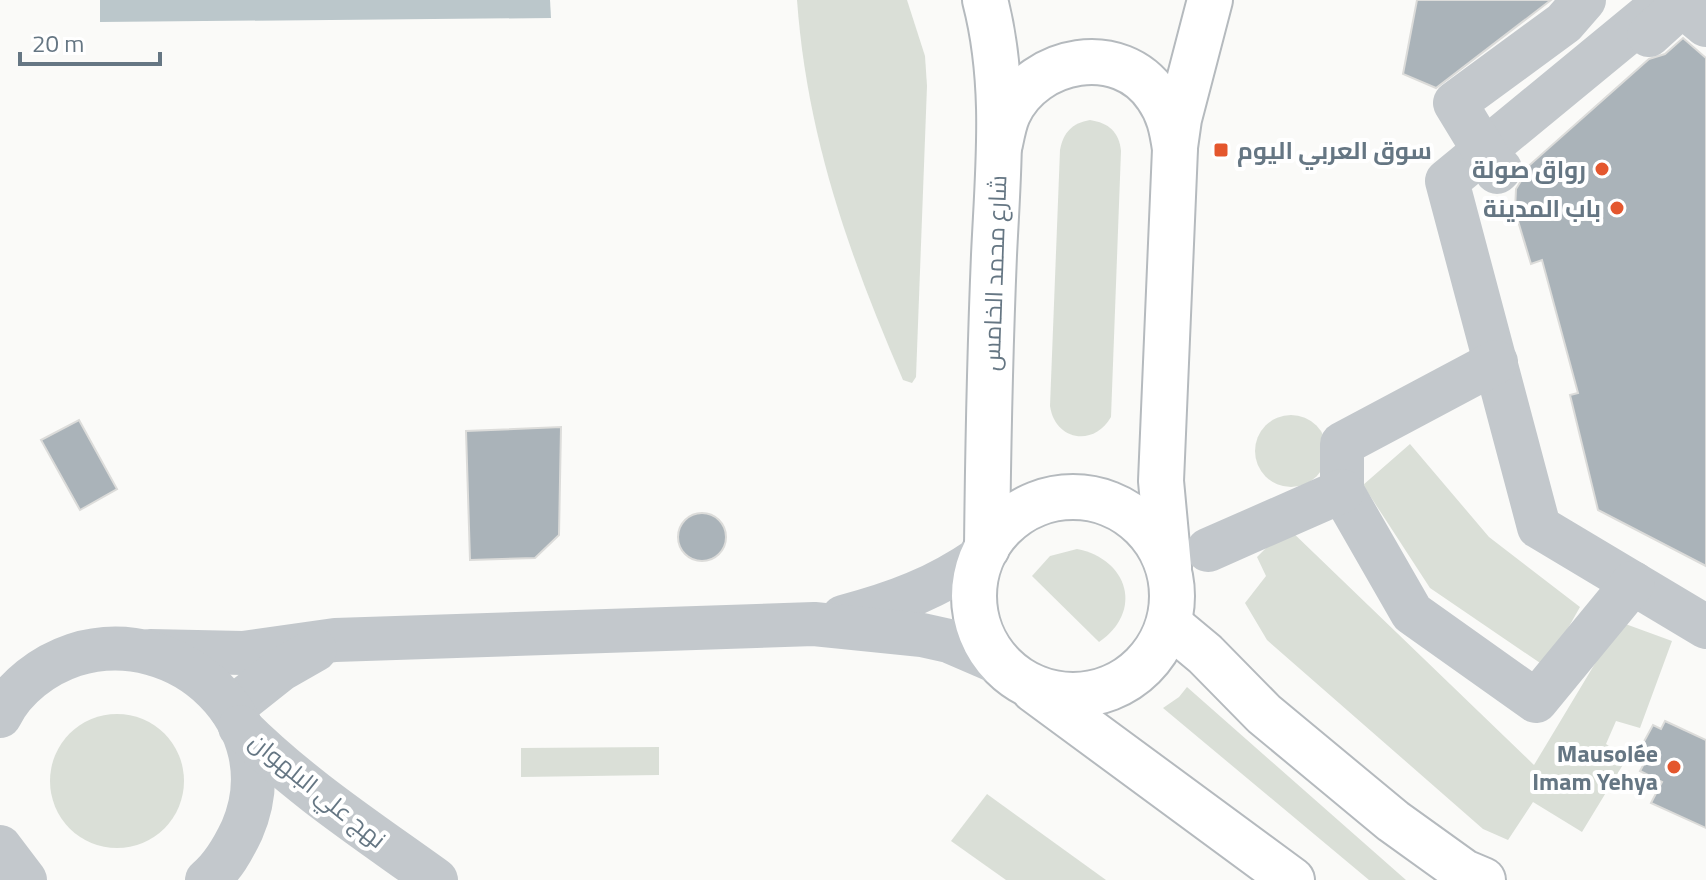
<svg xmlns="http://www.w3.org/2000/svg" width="1706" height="880" font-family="'Titillium Web',Cairo,sans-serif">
  <rect width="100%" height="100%" fill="#fafaf8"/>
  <!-- green -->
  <g fill="#dadfd7">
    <path d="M797 0H907L925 56 927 86 916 377 912 383 903 380C849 255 807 137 797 0Z"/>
    <path d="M1090 120C1109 123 1119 132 1121 151L1111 417C1094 447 1055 441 1050 406L1060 150C1063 133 1072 123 1090 120Z"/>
    <circle cx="1291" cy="451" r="36"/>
    <path d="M1410 444 1489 537 1580 607 1546 667 1430 588 1363 485Z"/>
    <path d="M1287 527 1534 765 1620 622 1672 641 1640 728 1616 721 1606 744 1627 758 1582 832 1533 802 1508 840 1483 829 1267 640 1245 603 1266 576 1257 557Z"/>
    <path d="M1077 549C1128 559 1144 611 1099 642L1032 576 1050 556Z"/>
    <path d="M1187 687 1406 880H1369L1163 708 1179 697Z"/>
    <circle cx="117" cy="781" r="67"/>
    <path d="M659 747V775L521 777V748Z"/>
    <path d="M987 794 1106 880H1006L951 841Z"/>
  </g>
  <!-- water -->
  <path fill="#bbc7cb" d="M100 0H550L551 18 100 22Z"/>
  <!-- building -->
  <g fill="#aab3b9" stroke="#dcdcda" stroke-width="2">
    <path d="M1417 0H1551L1436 88 1403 74Z"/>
    <path d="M1683 38 1706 58V566L1598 510 1570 395 1578 393 1542 260 1531 264 1515 211 1516 189 1524 176V170L1649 59 1665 54Z"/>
    <path d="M79 420 117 489 80 510 41 440Z"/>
    <path d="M561 427 559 535 535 558 470 560 466 431Z"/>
    <circle cx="702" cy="537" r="24"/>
    <path d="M1665 721 1706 740V828L1651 803 1662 782 1640 771 1645 762 1635 758 1653 725 1661 729Z"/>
  </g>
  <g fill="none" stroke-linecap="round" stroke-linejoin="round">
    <!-- major casing -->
    <g stroke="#b5babe" stroke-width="48">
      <g id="major">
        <path d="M985 0C1007 84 998 169 994 255 990 352 988 450 987 548"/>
        <path d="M1000 144C1002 134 1004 123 1008 114 1034 57 1120 41 1157 96 1169 113 1172 129 1175 149L1161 481 1169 567"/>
        <path d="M1175 147 1179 119 1210 0"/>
        <circle cx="1073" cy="596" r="99"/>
        <path d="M1169 624 1205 654 1264 714 1393 821 1464 872 1483 880"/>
        <path d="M1034 690 1292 880"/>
      </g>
    </g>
    <!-- minor -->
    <g stroke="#c3c8cc" stroke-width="44">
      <path d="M1667 0 1447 181 1539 527 1706 627"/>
      <path d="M1649 35 1682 5 1706 25"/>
      <path d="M1500 169 1497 172 1455 103 1564 23 1584 0"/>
      <path d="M1496 362 1342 444V491L1412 613 1536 701 1633 583"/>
      <path d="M1208 550 1342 491"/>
      <path d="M843 617C896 603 936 588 981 557"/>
      <path d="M150 651 243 653 335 640 814 624 922 635 949 641 1000 663"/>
      <path d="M231 709 280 670 315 650"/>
      <path d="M0 716C14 687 44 665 74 655 180 622 288 724 242 830 233 849 223 867 207 880"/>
      <path d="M240 727C299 786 368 831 436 880"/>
      <path d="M0 847 25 880"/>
    </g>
    <!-- major -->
    <use href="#major" stroke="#fff" stroke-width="44"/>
  </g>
  <!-- markers -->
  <g fill="#e4572e" stroke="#fff" stroke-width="3">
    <rect x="1213" y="142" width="16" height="16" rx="4"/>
    <circle cx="1602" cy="169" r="8"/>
    <circle cx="1617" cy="208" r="8"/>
    <circle cx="1674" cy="767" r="8"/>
  </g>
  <g text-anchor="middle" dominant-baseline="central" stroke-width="8" stroke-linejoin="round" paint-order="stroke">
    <!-- poi labels -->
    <g font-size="24" font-weight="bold" fill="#657683" stroke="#fff" text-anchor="end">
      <text x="1237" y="150" text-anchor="start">سوق العربي اليوم</text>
      <text x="1586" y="169">رواق صولة</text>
      <text x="1601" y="208">باب المدينة</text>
      <text x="1658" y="753">Mausolée<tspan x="1658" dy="28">Imam Yehya</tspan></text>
    </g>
    <!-- street labels -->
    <g font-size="24" fill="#657683" stroke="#fff">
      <text transform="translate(994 273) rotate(-88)">شارع محمد الخامس</text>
      <text transform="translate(318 790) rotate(39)">نهج علي البلهوان</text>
    </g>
  </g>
  <!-- scale -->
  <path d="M20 52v12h140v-12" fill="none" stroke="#657683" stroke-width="4"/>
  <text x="32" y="52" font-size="24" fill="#657683" stroke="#ffffff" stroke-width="6" paint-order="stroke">20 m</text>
</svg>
